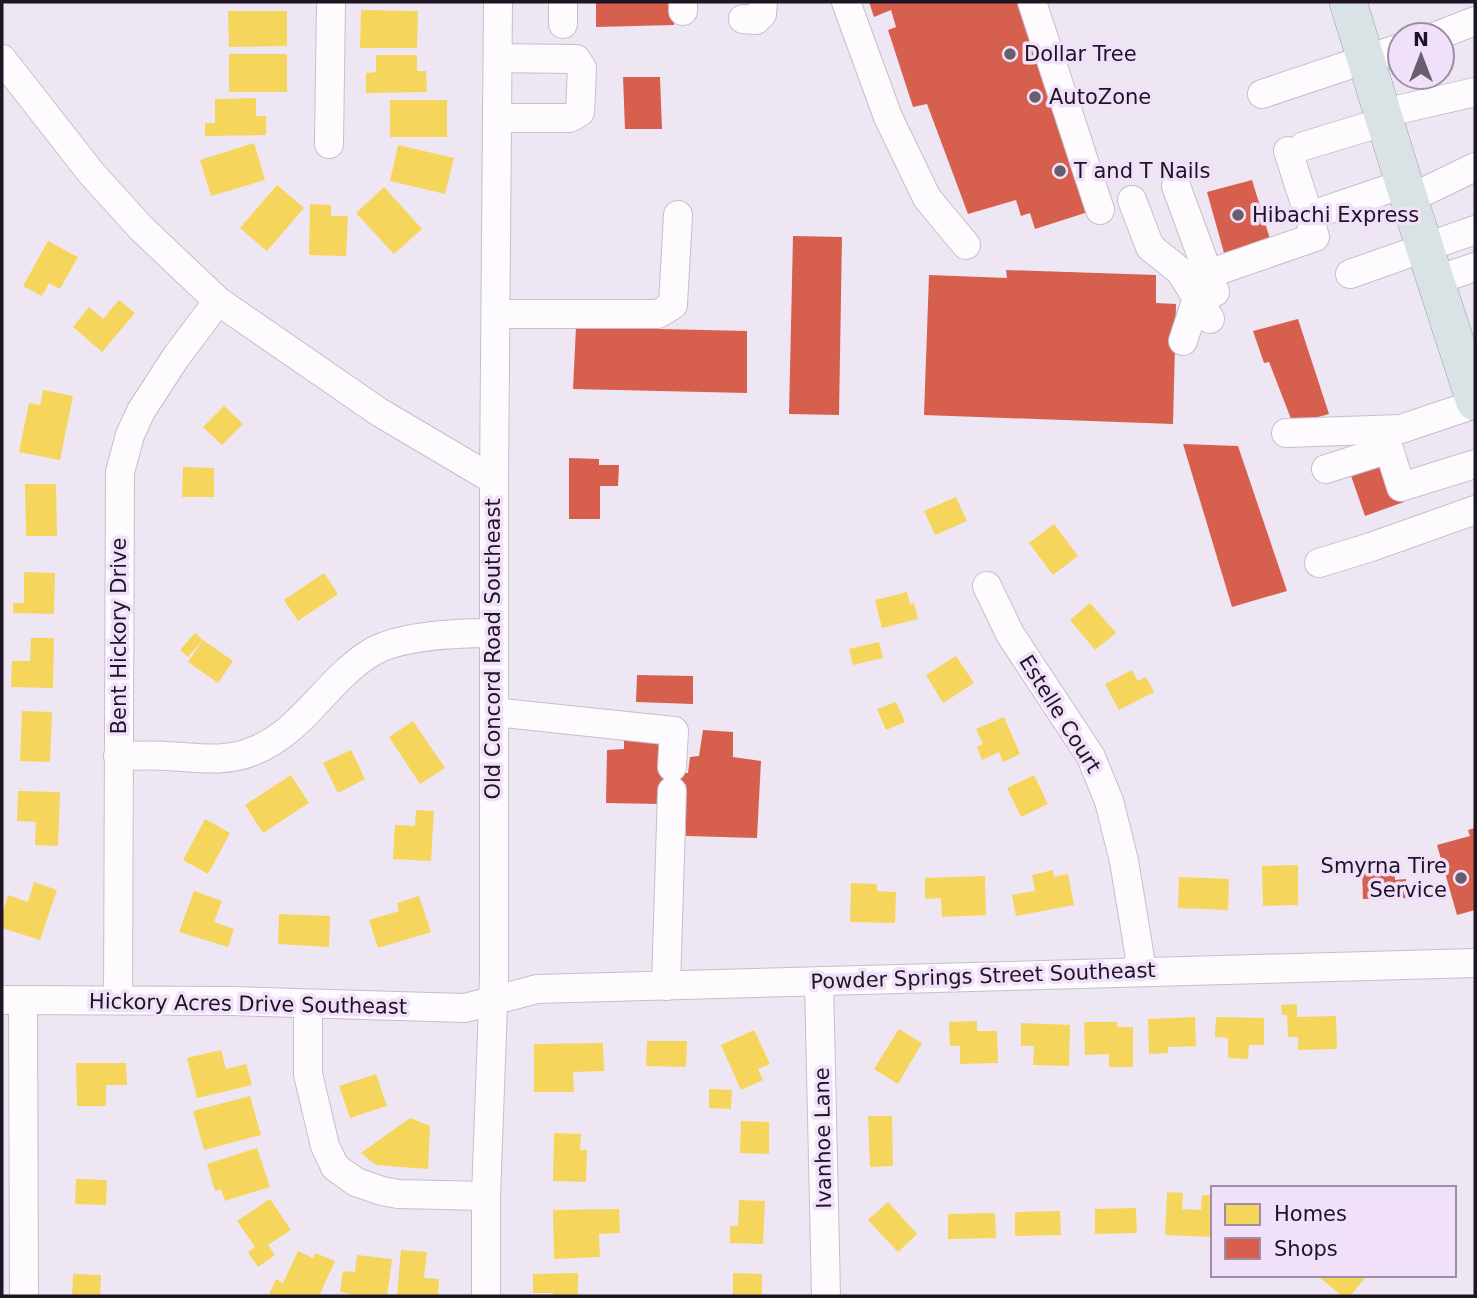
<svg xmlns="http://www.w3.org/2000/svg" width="1477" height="1298" font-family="'DejaVu Sans',sans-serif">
  <rect width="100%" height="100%" fill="#efe6f3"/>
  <!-- homes -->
  <g fill="#f6d55c">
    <path d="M361 10 418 11 417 48H360Z"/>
    <path d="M228 11H287V46L229 47Z"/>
    <rect x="229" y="54" width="58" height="38"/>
    <path d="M376 55H417V71H426L427 92 366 93V73L376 72Z"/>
    <path d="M256 98V116H266V135L205 136V123H215V99Z"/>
    <rect x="390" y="100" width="57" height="37"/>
    <path d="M254 143 265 180 211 196 200 160Z"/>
    <path d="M398 145 454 158 445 194 390 181Z"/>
    <path d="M277 185 304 208 267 251 240 228Z"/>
    <path d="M384 187 422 229 394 254 356 213Z"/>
    <path d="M310 204 331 205V216H348L346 256 309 255Z"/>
    <path d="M48 241 78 257 60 289 49 283 42 296 23 286Z"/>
    <path d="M119 300 135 313 102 352 73 327 89 307 103 319Z"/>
    <path d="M43 390 73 396 60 460 19 452 29 403 40 405Z"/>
    <path d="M224 406 243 424 222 445 203 427Z"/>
    <path d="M183 467 214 468V497H182Z"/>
    <path d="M25 484H56L57 536H26Z"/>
    <path d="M956 497 967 521 935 535 924 511Z"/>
    <path d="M1054 524 1078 556 1053 575 1029 543Z"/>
    <path d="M24 572 55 573 54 614 13 613V603H24Z"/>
    <path d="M324 573 338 594 298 621 284 600Z"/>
    <path d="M907 592 910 604 914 603 918 619 882 628 875 600Z"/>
    <path d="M1090 603 1116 633 1095 650 1070 620Z"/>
    <path d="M195 633 203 640 188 657 180 650Z"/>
    <path d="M31 638H54L53 688 11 687 12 661H30Z"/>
    <path d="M203 640 233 661 218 683 188 662Z"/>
    <path d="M879 642 883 658 853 665 849 649Z"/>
    <path d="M956 656 974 683 943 703 926 675Z"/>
    <path d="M1132 670 1138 681 1146 677 1154 692 1119 710 1105 684Z"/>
    <path d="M896 702 905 722 886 730 877 709Z"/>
    <path d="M22 711 52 712 50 762 20 761Z"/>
    <path d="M1004 717 1020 754 1003 762 999 752 982 760 977 747 983 744 976 729Z"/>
    <path d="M413 721 445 768 420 784 389 737Z"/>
    <path d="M351 750 365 779 338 793 323 763Z"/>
    <path d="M291 775 309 803 263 833 245 805Z"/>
    <path d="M1034 775 1048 804 1021 817 1007 788Z"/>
    <path d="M18 791 60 792 58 846 35 845 36 822 17 821Z"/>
    <path d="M416 810 434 811 431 861 393 859 395 825 415 826Z"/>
    <path d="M205 819 230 833 208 874 183 860Z"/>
    <path d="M1298 865V905L1263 906 1262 866Z"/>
    <path d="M1053 870 1054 877 1068 874 1074 905 1016 916 1012 895 1035 891 1032 875Z"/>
    <path d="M985 876 986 915 942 917 941 898 925 899V878Z"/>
    <path d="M1179 877 1229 879 1228 910 1178 908Z"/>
    <path d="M34 882 57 890 40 940 2 928V916L8 895 28 902Z"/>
    <path d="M851 883 877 884V891L896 892 895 923 850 922Z"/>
    <path d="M194 891 222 901 214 922 234 929 228 947 179 932Z"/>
    <path d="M419 896 431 932 378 948 369 920 399 911 397 903Z"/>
    <path d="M279 914 330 916 329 947 278 944Z"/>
    <path d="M1297 1004V1017L1336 1016 1337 1049 1298 1050V1037H1288L1287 1015H1282L1281 1005Z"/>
    <path d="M1195 1017 1196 1046 1168 1047V1053L1149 1054 1148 1019Z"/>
    <path d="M1216 1017 1264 1018V1045H1249L1248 1059 1228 1058V1038L1215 1037Z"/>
    <path d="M977 1021V1031H997L998 1063 960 1064V1046H950L949 1022Z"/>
    <path d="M1084 1022H1117V1027H1133V1067H1109V1054L1085 1055Z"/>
    <path d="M1021 1023 1070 1025 1069 1066 1033 1065 1034 1046H1021Z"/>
    <path d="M899 1029 922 1043 898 1084 874 1069Z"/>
    <path d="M754 1030 770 1064 758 1069 763 1080 741 1090 721 1045Z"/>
    <path d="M647 1041H687L686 1067 646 1066Z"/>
    <path d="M603 1043 604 1071 573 1072 574 1092H534V1044Z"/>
    <path d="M221 1050 226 1069 246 1064 252 1085 197 1098 187 1058Z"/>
    <path d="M76 1063H126L127 1085H106V1106H77Z"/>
    <path d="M376 1074 387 1106 350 1118 339 1086Z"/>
    <path d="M709 1089 732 1090 731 1109 709 1108Z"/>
    <path d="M250 1096 261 1135 204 1150 193 1111Z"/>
    <path d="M868 1116H892L893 1166 870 1167Z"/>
    <path d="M410 1118 430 1126 428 1169 376 1165 361 1153Z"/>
    <path d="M741 1121 769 1122V1154L740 1153Z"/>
    <path d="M554 1133 581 1134 580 1150H587L586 1182 553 1181Z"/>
    <path d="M257 1148 270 1187 225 1201 221 1189 215 1191 207 1164Z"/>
    <path d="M76 1179 107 1180 106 1205 75 1204Z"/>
    <path d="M1167 1192 1183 1193 1182 1209 1201 1210 1202 1195H1213V1237L1165 1235Z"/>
    <path d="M270 1199 291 1230 268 1245 275 1255 258 1267 248 1252 255 1247 237 1221Z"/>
    <path d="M739 1200 765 1201 763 1244 730 1243V1226H738Z"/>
    <path d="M888 1202 917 1234 898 1252 868 1220Z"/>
    <path d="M1136 1208 1137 1233 1095 1234V1209Z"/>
    <path d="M619 1209 620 1233 599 1234 600 1257 554 1259 553 1210Z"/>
    <path d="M1060 1211 1061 1235 1015 1236V1212Z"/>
    <path d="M995 1213 996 1238 948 1239V1214Z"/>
    <path d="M401 1250 427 1252 424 1278 439 1279 438 1296H397Z"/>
    <path d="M298 1251 313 1258 315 1253 335 1261 319 1296H275L269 1294 276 1279 283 1283Z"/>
    <path d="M357 1255 392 1259 387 1296H362L340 1292 343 1271 355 1272Z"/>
    <path d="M578 1273V1296H553V1293H533V1274Z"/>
    <path d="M733 1273 762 1274V1296H733Z"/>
    <path d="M73 1274 101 1275 100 1296H72Z"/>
    <path d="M1317 1275H1361L1365 1278 1350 1296H1342Z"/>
  </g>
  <!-- shops -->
  <g fill="#d6604d">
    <path d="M596 2H674V25L596 27Z"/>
    <path d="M869 2H1021L1088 212 1035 229 1030 213 1021 216 1016 200 968 214 927 104 913 107 888 30 896 27 891 10 874 17Z"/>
    <path d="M623 77H660L662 129H625Z"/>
    <path d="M1252 180 1270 239 1224 253 1207 192Z"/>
    <path d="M793 236 842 237 839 415 789 414Z"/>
    <path d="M1006 270 1156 275V303L1176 304 1173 424 924 415 929 275 1007 278Z"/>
    <path d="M1298 319 1329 414 1293 424 1269 362 1264 363 1253 331Z"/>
    <path d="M576 327 747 331V393L573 389Z"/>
    <path d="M1183 444 1238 446 1287 591 1232 607Z"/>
    <path d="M1388 454 1404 502 1365 516 1348 467Z"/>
    <path d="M569 458 599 459V465H619L618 486H600V519H569Z"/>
    <path d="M637 675 693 676V704L636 702Z"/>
    <path d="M703 730 733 732V757L761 761 757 838 686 836V784L681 785 661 804 606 803 607 750 624 749V738L661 740 679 773H688L690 757 699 756Z"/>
    <path d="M1475 828V910L1457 915 1437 845 1470 836 1468 830Z"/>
    <path d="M1395 869V880L1406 879V898L1363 899 1362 870Z"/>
  </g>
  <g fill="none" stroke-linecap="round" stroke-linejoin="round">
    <!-- minor casing -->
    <g stroke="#c7becc" stroke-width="30">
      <g id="minor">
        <path d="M563 2V24"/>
        <path d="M683 2V11"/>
        <path d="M846 2 888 117 927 198 966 245"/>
        <path d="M1032 2 1100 210"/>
        <path d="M743 19 756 20 762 14 763 2"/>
        <path d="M1439 35 1475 21"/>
        <path d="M2 59 92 174 142 229 218 301 379 412 494 480"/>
        <path d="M1262 94 1400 48"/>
        <path d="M1384 113 1475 92"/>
        <path d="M498 118H570L580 112 582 68 576 59 498 58"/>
        <path d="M329 144 331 2"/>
        <path d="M1304 146 1386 121"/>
        <path d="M1288 151 1309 216"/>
        <path d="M1176 186 1215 292"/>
        <path d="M1409 199 1475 167"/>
        <path d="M1132 200 1150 247 1180 271 1210 319"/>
        <path d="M1208 274 1315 237 1309 216 1406 183"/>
        <path d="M1350 274 1475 230"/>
        <path d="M1437 280 1475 267"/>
        <path d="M496 314H658L673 305 678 215"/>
        <path d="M1183 341 1197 298"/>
        <path d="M1286 433 1401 429 1475 404"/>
        <path d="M1326 469 1389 449 1401 487 1475 464"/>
        <path d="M1319 563 1371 547 1475 510"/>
        <path d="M987 586 1010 634 1091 757 1109 801 1124 861 1140 958 1135 971"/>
        <path d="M494 712 674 731 672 767"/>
        <path d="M118 756C134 756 150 755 166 756 195 757 223 763 251 752 301 734 326 681 369 654 397 635 461 633 494 633"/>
        <path d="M819 981 826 1296"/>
        <path d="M666 986 672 791"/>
        <path d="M118 999 120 472 130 435 141 411 176 357 218 301"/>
        <path d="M2 1000 232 1001 465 1008 537 989 1475 963"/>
        <path d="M23 1001 24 1296"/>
        <path d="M308 1004V1074L325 1146 335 1167 356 1182 382 1191 398 1194 486 1196"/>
        <path d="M486 1296V1196L494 978V480L498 2"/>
      </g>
    </g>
    <!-- major casing -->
    <g stroke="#8f9ea5" stroke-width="38">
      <path id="major" d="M1348 2 1409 199 1475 402"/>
    </g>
    <!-- minor -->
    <use href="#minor" stroke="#fdfbfd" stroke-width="28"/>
    <!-- major -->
    <use href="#major" stroke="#d9e3e5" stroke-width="37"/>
  </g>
  <!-- markers -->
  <g fill="#685e6c" stroke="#f1e0f9" stroke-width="2.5">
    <circle cx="1010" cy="54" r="7"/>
    <circle cx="1035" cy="97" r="7"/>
    <circle cx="1060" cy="171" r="7"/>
    <circle cx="1238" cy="215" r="7"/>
    <circle cx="1461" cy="878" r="7"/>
  </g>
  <g text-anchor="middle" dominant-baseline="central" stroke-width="7" stroke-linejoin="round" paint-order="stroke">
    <!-- poi labels -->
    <g font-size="21" fill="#1f1423" stroke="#f1e0f9" text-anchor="start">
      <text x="1024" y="54">Dollar Tree</text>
      <text x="1049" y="97">AutoZone</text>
      <text x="1074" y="171">T and T Nails</text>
      <text x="1252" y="215">Hibachi Express</text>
      <text x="1447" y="866" text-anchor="end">Smyrna Tire<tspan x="1447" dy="24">Service</tspan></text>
    </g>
    <!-- street labels -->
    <g font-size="21" fill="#1f1423" stroke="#f1e0f9">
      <text transform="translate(119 636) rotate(-90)">Bent Hickory Drive</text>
      <text transform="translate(493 649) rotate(-90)">Old Concord Road Southeast</text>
      <text transform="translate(1060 714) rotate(58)">Estelle Court</text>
      <text transform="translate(983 976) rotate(-2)">Powder Springs Street Southeast</text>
      <text transform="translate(248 1004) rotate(1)">Hickory Acres Drive Southeast</text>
      <text transform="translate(823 1138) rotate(-91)">Ivanhoe Lane</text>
    </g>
  </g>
  <!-- border -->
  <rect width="1477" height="1298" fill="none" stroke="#1f1423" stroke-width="7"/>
  <!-- legend -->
  <rect x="1211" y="1186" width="245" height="91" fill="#f1e0f9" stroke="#9d8ea3" stroke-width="2"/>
  <rect x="1225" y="1204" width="35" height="21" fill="#f6d55c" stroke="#9d8ea3" stroke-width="2"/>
  <text x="1274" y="1221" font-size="21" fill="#1f1423">Homes</text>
  <rect x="1225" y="1238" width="35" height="21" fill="#d6604d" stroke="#9d8ea3" stroke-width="2"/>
  <text x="1274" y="1256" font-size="21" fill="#1f1423">Shops</text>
  <!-- north arrow -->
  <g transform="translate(1421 56)"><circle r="33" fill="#f1e0f9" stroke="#9d8ea3" stroke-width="2"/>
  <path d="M0-5L12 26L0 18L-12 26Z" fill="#685e6c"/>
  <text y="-10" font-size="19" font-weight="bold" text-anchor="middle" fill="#1f1423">N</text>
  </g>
</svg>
